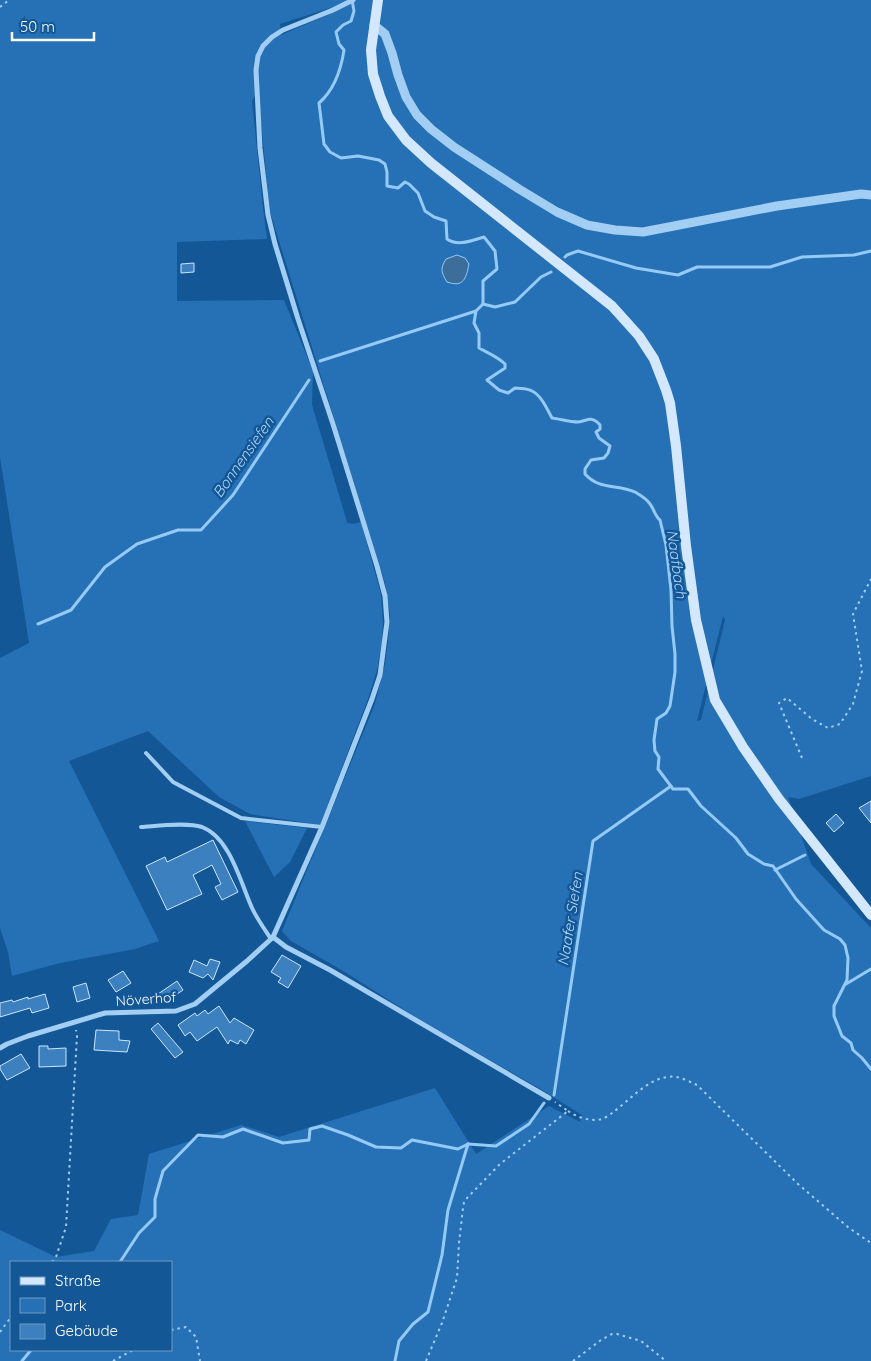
<svg xmlns="http://www.w3.org/2000/svg" width="871" height="1361" font-family="Quicksand,sans-serif">
  <rect width="100%" height="100%" fill="#135797"/>
  <!-- green -->
  <g fill="#2671b6" fill-rule="evenodd">
    <path d="M0 0H871V776L799 799 788 797 811 864 871 928V1361H0V1230L56 1257 94 1251 111 1219 138 1215 149 1154 241 1125 279 1137 435 1088 476 1154 549 1106 580 1122 582 1115 542 1090 414 1016 345 972 291 941 282 931 375 704 385 664 388 642 390 615 385 583 271 215 268 194 258 89 252 101 263 208 267 239 177 242V301L284 300 313 371 312 405 345 515 347 523 354 524 361 522 381 594 383 623 382 643 377 670 368 699 320 825 250 814 219 797 148 731 69 761 159 941 135 949 60 963 12 976 8 952 0 928V658L29 643 0 457ZM330 8V14L281 35 280 24ZM723 616 725 620 701 720 697 721ZM11 1262H171V1350H11Z"/>
    <path d="M245 821 307 828 290 862 274 877Z"/>
  </g>
  <!-- water -->
  <path fill="#3c6d9b" stroke="#95caf6" d="M457 255 465 258 469 264C466 278 464 288 447 282 441 272 440 269 446 259Z"/>
  <g fill="none" stroke-linecap="round" stroke-linejoin="round">
    <!-- stream -->
    <g stroke="#95caf6" stroke-width="3">
      <path d="M352 0 354 11 351 21 343 25 336 32 339 44 344 50C341 70 334 90 319 103L324 144 330 152 341 158 358 156 379 160 385 164 387 172V186L398 188 405 182 409 184 418 193 425 211 434 217 446 221 447 239C458 247 473 240 484 237L495 251 497 269 483 281V304L476 311 474 323 479 333V348C488 353 498 357 505 364V368L487 380 499 390 508 393 515 388C521 389 527 388 532 391 541 395 547 409 552 418 560 419 570 422 578 422 587 421 592 415 600 425V429L596 432 599 438 610 446 608 453 604 458 591 460 585 469V474C599 490 617 484 635 492 640 495 647 499 650 504 654 509 655 516 660 520L666 545 671 590 672 626 675 654V672L670 706 666 713 657 719 654 740 655 751 659 757 658 769 673 789H688L701 806 736 838 748 854 764 864 773 866 796 899 824 930 840 939 845 945 848 958 847 980 834 1006V1016L842 1036 851 1043 853 1050 862 1058 871 1069"/>
      <path d="M565 257 567 255 578 251 636 268 678 275 697 267H770L802 257 854 255 871 251"/>
      <path d="M483 304 495 307 515 302 541 277 551 272"/>
      <path d="M320 361 476 311"/>
      <path d="M38 624 71 610 105 567 137 544 178 530H201L233 495 309 380"/>
      <path d="M775 870 805 855"/>
      <path d="M846 984 871 969"/>
      <path d="M554 1095 593 841 671 786"/>
      <path d="M468 1144 496 1146 529 1124 544 1103"/>
      <path d="M120 1262 139 1233 155 1217V1199L163 1171 198 1135 223 1137 243 1129 283 1143 309 1140 310 1129 322 1126 348 1135 376 1147 401 1148 412 1140 458 1149 468 1144"/>
      <path d="M22 1361 31 1350"/>
      <path d="M395 1361 399 1341 413 1324 428 1312 442 1255 448 1210 468 1144"/>
    </g>
  </g>
  <!-- building -->
  <g fill="#3c80bf" stroke="#cbe6fd">
    <path d="M194 263V272L181 273V264Z"/>
    <path d="M871 801V823L859 808Z"/>
    <path d="M836 814 844 823 834 832 826 823Z"/>
    <path d="M213 840 238 892 222 900 215 887 221 884 212 865 193 875 202 894 167 910 146 866 165 857 167 862Z"/>
    <path d="M282 955 301 966 288 988 278 982 281 978 271 972Z"/>
    <path d="M210 959 220 962 213 980 208 974 203 978 189 972 194 960 207 966Z"/>
    <path d="M123 971 131 983 116 992 108 980Z"/>
    <path d="M177 981 183 990 164 1003 158 994Z"/>
    <path d="M86 983 90 998 77 1002 73 987Z"/>
    <path d="M45 994 49 1008 32 1013 30 1008 0 1017V1003L12 1000 13 1002 28 997V999Z"/>
    <path d="M219 1006 230 1023 234 1018 254 1030 246 1044 240 1040 238 1044 230 1040 228 1044 217 1027 197 1041 190 1032 185 1036 178 1025 195 1013 197 1016 205 1010 208 1014Z"/>
    <path d="M158 1023 183 1052 175 1058 151 1029Z"/>
    <path d="M96 1030 119 1031V1040L130 1041 127 1052 94 1050Z"/>
    <path d="M39 1046H48V1049L66 1048V1066L39 1067Z"/>
    <path d="M21 1054 30 1068 7 1080 0 1069V1066Z"/>
  </g>
  <g fill="none" stroke-linecap="round" stroke-linejoin="round">
    <!-- path -->
    <g stroke="#a3cef3" stroke-width="2" stroke-dasharray="2.5 4" stroke-linecap="butt">
      <path d="M0 7 9 0"/>
      <path d="M802 758 779 703 787 698 812 719 828 728 840 724 853 704 862 671 853 614 871 579"/>
      <path d="M568 1111C577 1117 590 1122 602 1119 605 1118 609 1115 612 1113 629 1101 646 1080 667 1077 678 1075 688 1081 697 1085L798 1184 849 1228 871 1243"/>
      <path d="M52 1262 56 1257 66 1227 77 1036 76 1030"/>
      <path d="M171 1330 186 1327 196 1337 200 1361"/>
      <path d="M0 1332 11 1317"/>
      <path d="M113 1361 133 1350"/>
      <path d="M426 1361 442 1323 457 1278 459 1243 463 1208 464 1202 467 1198 500 1164 568 1111 555 1102"/>
      <path d="M573 1361 601 1340 612 1334H617L641 1341 666 1361"/>
    </g>
    <!-- service -->
    <g stroke="#a3cef3" stroke-width="4">
      <path d="M146 753 173 782 241 818 322 827"/>
      <path d="M141 827C157 826 187 822 202 827 231 838 241 885 253 910 258 920 265 930 271 939"/>
    </g>
    <!-- minor -->
    <g stroke="#a3cef3" stroke-width="5">
      <path d="M273 937 286 947 330 970 549 1098"/>
      <path d="M0 1048 7 1044 28 1036 105 1013 176 1011 195 1004 247 961 271 939 273 937 322 827 372 699 380 675 387 622 385 596 377 566 333 424 298 319 275 244 268 215 260 148 256 70 258 56 263 46 272 37 283 30 333 10 353 0"/>
    </g>
    <!-- tertiary -->
    <path stroke="#a3cef3" stroke-width="9" d="M374 25 385 34 392 53 398 75 406 97 417 115 431 129 454 147 519 189 557 212 587 225 615 230 643 232 777 206 861 194 871 195"/>
    <!-- secondary -->
    <path stroke="#d3e8fd" stroke-width="10" d="M378 0 371 50 373 74 380 96 388 116 406 140 431 163 612 306 639 336 654 359 666 390 670 403 676 446 686 546 696 620 715 700 743 747 779 799 871 915"/>
  </g>
  <g text-anchor="middle" dominant-baseline="central" stroke-width="5" stroke-linejoin="round" paint-order="stroke">
    <!-- street labels -->
    <g font-size="14" fill="#fff" stroke="#135797">
      <text transform="translate(146 999) rotate(-4)">Növerhof</text>
    </g>
    <!-- water labels -->
    <g font-size="15" font-style="italic" fill="#b0d7f9" stroke="#135797">
      <text transform="translate(243 457) rotate(-55)">Bonnensiefen</text>
      <text transform="translate(677 564) rotate(82)">Naafbach</text>
      <text transform="translate(570 919) rotate(-81)">Naafer Siefen</text>
    </g>
  </g>
  <!-- legend -->
  <rect x="10" y="1261" width="162" height="90" fill="#135797" stroke="#719ac1"/>
  <rect x="20" y="1277" width="25" height="8" fill="#d3e8fd" stroke="#719ac1"/>
  <text x="55" y="1286" font-size="15" fill="#ffffff">Straße</text>
  <rect x="20" y="1298" width="25" height="15" fill="#2671b6" stroke="#719ac1"/>
  <text x="55" y="1311" font-size="15" fill="#ffffff">Park</text>
  <rect x="20" y="1324" width="25" height="15" fill="#3c80bf" stroke="#719ac1"/>
  <text x="55" y="1336" font-size="15" fill="#ffffff">Gebäude</text>
  <!-- scale -->
  <path d="M12 32v8h82v-8" fill="none" stroke="#ffffff" stroke-width="2.5"/>
  <text x="20" y="32" font-size="15" fill="#ffffff" stroke="#135797" stroke-width="4" paint-order="stroke">50 m</text>
</svg>
